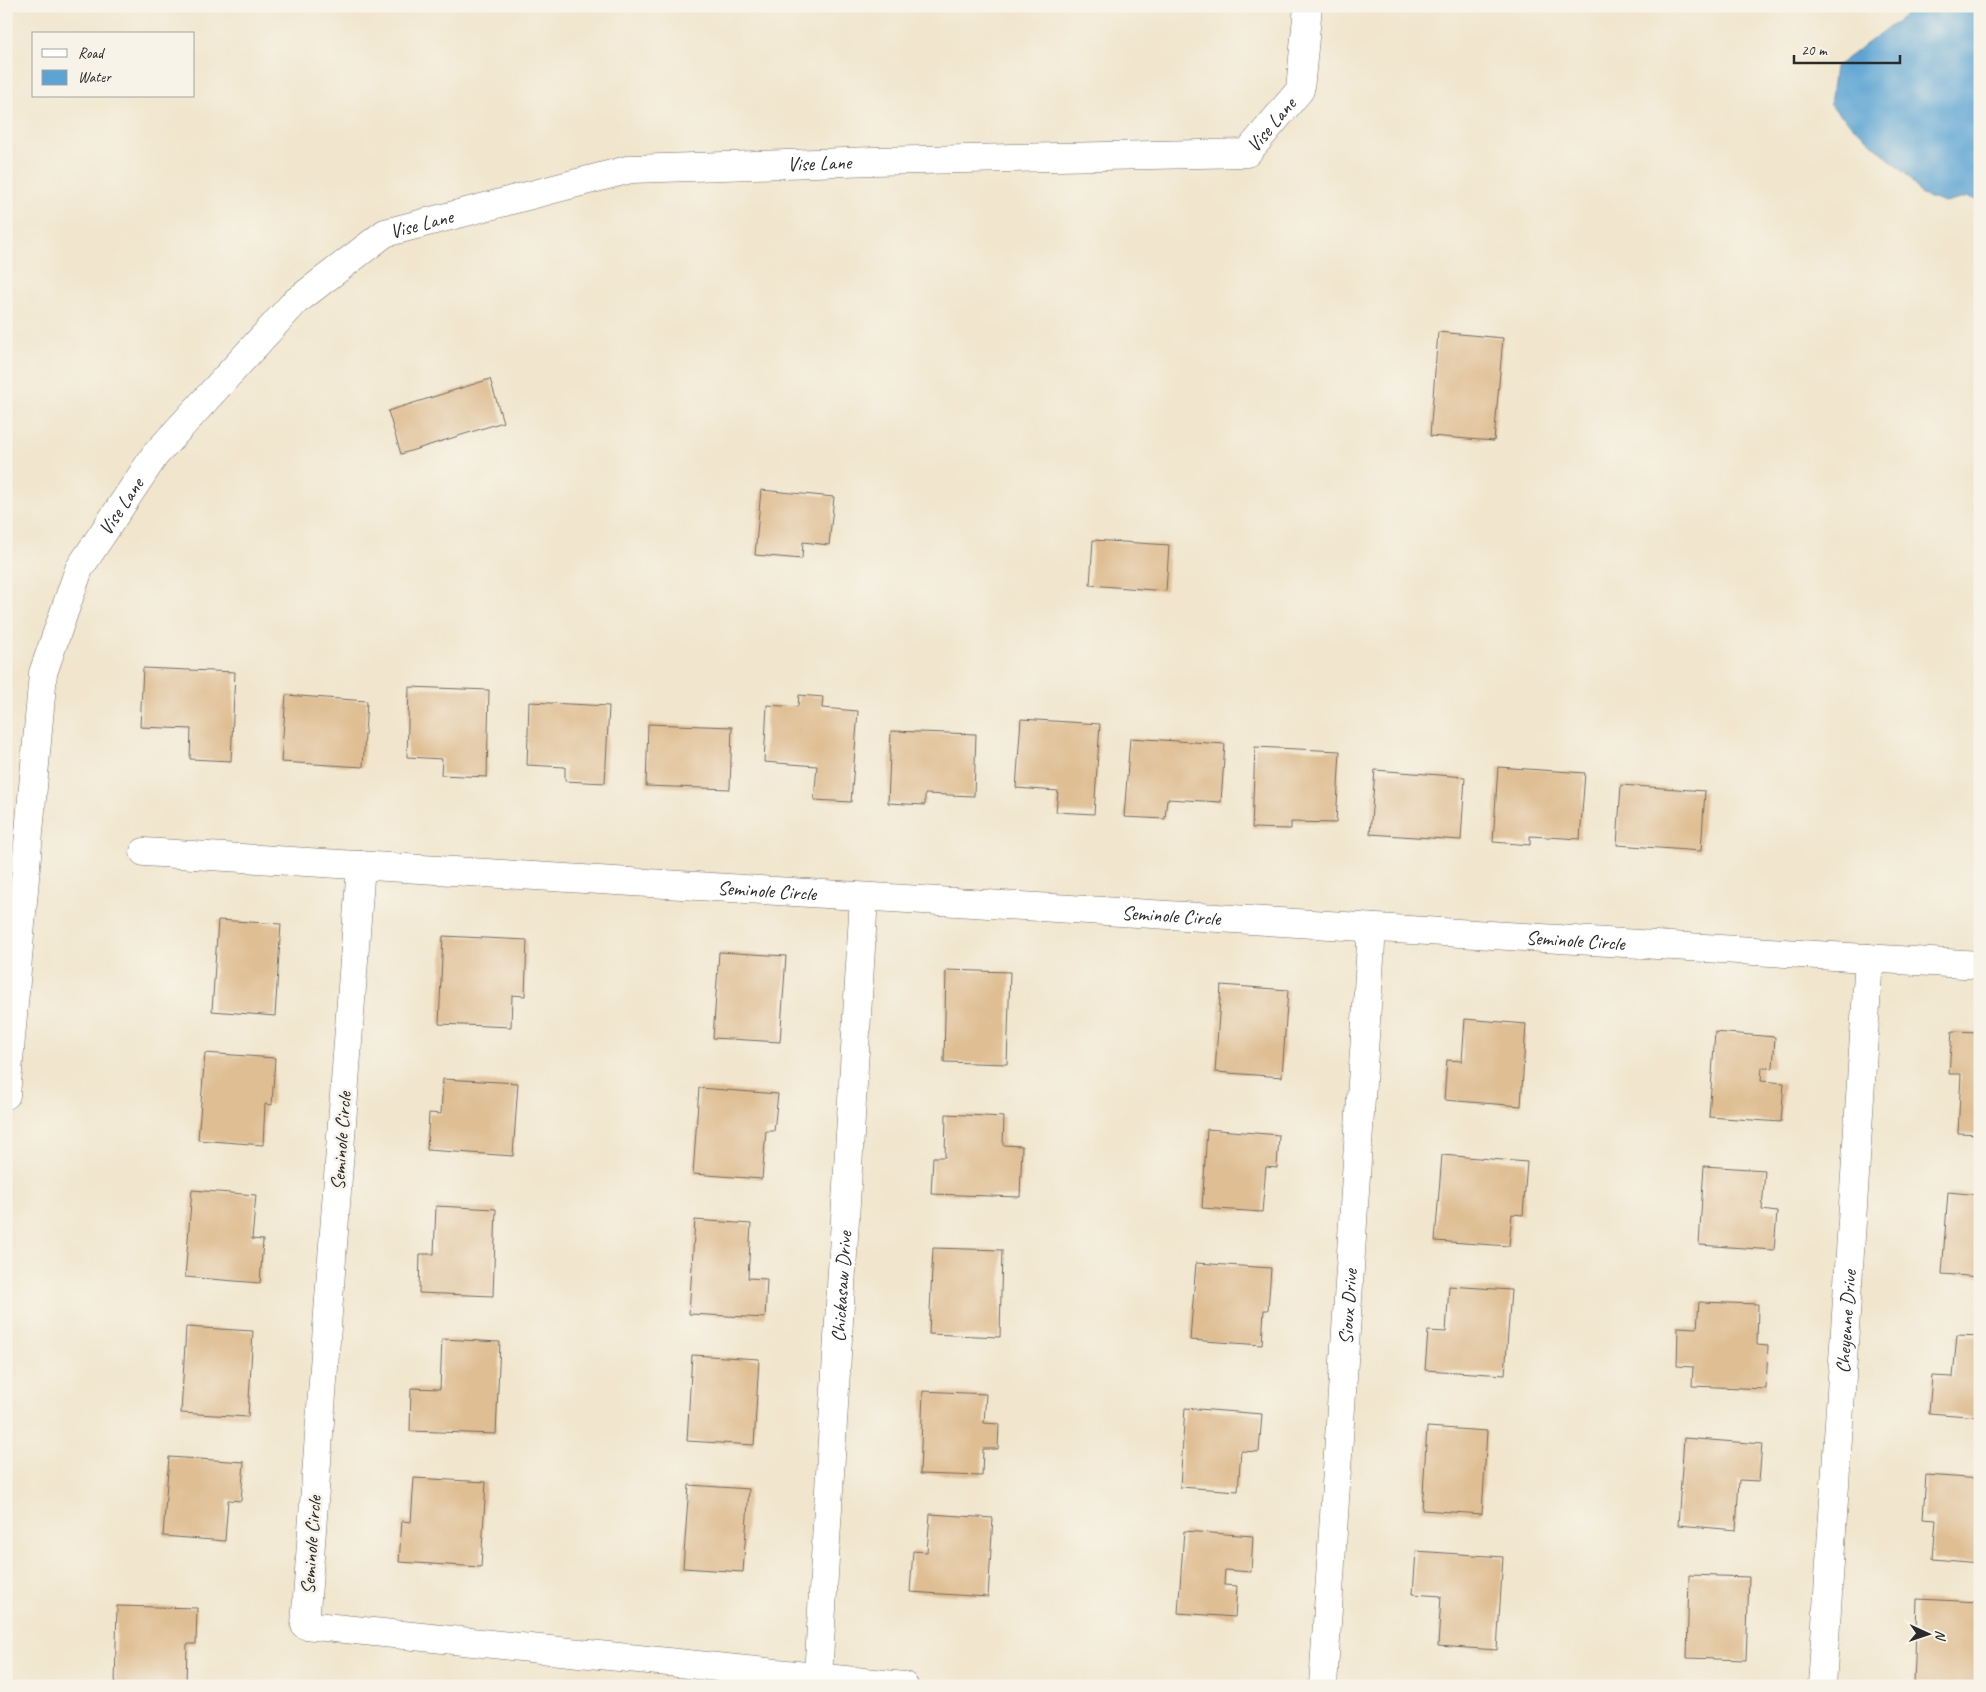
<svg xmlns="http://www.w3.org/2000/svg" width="1986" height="1692" font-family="Caveat,sans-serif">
  <rect width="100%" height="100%" fill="#f7f3e8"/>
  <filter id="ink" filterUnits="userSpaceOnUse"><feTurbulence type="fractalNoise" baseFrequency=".02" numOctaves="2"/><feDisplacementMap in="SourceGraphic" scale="10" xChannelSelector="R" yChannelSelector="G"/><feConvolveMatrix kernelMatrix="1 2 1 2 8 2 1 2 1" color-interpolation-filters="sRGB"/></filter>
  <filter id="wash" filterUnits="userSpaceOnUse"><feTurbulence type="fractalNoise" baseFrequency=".0096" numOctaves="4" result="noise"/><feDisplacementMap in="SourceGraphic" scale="20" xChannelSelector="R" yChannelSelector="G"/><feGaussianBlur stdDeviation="1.12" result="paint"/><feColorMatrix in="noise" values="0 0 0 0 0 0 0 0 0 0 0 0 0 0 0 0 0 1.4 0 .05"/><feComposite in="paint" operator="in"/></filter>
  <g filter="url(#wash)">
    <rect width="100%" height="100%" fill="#f1e6cd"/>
    <!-- water -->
    <path fill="#5ca4d3" stroke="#44687f" d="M1918 6H1980V201L1968 197 1945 203 1921 195 1908 176 1830 105 1835 67Z"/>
    <g id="blocks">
      <!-- building -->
      <g fill="#dfbe93">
        <path d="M1438 332 1503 338 1494 441 1430 436Z"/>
        <path d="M490 379 503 422 401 454 388 411Z"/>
        <path d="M761 490 834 497 829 545 803 542 802 559 755 555Z"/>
        <path d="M1093 540 1169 545 1166 591 1090 585Z"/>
        <path d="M143 668 235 672 231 761 190 759 191 729 140 727Z"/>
        <path d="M409 687 489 690 487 777 441 775 442 759 407 757Z"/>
        <path d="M286 695 367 701 363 767 281 762Z"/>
        <path d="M799 695 823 697 822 708 858 711 851 802 814 800 817 766 764 762 767 705 798 707Z"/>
        <path d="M529 702 609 706 605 783 565 781V767L527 765Z"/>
        <path d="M1021 719 1100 724 1094 814 1056 812 1058 791 1016 788Z"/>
        <path d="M648 724 732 727 730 789 646 786Z"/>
        <path d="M891 731 976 734 974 796 925 794V805L888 803Z"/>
        <path d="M1130 738 1225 744 1221 802 1167 799 1165 819 1124 817Z"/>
        <path d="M1255 747 1340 751 1336 823 1291 822V829L1252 828Z"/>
        <path d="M1498 767 1585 773 1580 839 1530 836V845L1493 842Z"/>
        <path d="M1375 770 1465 777 1461 840 1370 834Z"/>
        <path d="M1621 785 1705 791 1701 851 1617 845Z"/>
        <path d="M218 920 281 924 275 1016 212 1011Z"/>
        <path d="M443 936 527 940 525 996 512 995 511 1027 439 1024Z"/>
        <path d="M719 952 786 956 780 1042 713 1038Z"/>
        <path d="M946 970 1010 972 1007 1064 944 1062Z"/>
        <path d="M1221 985 1288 990 1282 1077 1215 1072Z"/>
        <path d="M1465 1019 1526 1024 1521 1106 1444 1100 1447 1060 1462 1061Z"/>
        <path d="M1952 1031 1980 1032V1134L1958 1133 1961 1074H1949Z"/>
        <path d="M1715 1032 1775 1037 1773 1068 1762 1067 1761 1081 1784 1083 1781 1122 1709 1117Z"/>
        <path d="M205 1053 275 1058 272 1105 265 1104 263 1145 198 1140Z"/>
        <path d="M443 1079 518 1083 513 1156 427 1150 429 1113 441 1114Z"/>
        <path d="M699 1088 778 1094 774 1131H766L762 1179 693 1174Z"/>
        <path d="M946 1114 1004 1117 1003 1145 1022 1146 1020 1197 931 1194 933 1157H945Z"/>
        <path d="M1207 1129 1279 1135 1277 1168 1266 1167 1262 1212 1202 1208Z"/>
        <path d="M1442 1155 1527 1162 1523 1215 1512 1214 1509 1246 1435 1241Z"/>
        <path d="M1704 1166 1765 1170 1762 1210 1777 1212 1774 1250 1699 1245Z"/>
        <path d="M192 1190 256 1195 252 1239 263 1240 260 1283 185 1277Z"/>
        <path d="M1948 1192 1980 1195V1277L1942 1274Z"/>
        <path d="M436 1206 496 1209 493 1296 419 1293 420 1254H434Z"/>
        <path d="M695 1220 751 1224 748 1278 767 1279 765 1318 689 1314Z"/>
        <path d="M933 1248 1002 1250 1000 1337 929 1334Z"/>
        <path d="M1196 1263 1271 1268 1268 1310H1264L1262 1345 1190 1340Z"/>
        <path d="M1449 1286 1511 1290 1505 1375 1425 1370 1428 1331 1446 1332Z"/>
        <path d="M1699 1302 1758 1304 1757 1345 1768 1346 1766 1389 1692 1386 1693 1367 1677 1366 1678 1327 1697 1328Z"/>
        <path d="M186 1327 253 1331 248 1417 181 1413Z"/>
        <path d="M1957 1335 1980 1336V1417L1929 1413 1932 1376 1953 1377Z"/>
        <path d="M442 1339 500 1342 496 1434 410 1431 411 1388 440 1389Z"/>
        <path d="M692 1355 759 1359 754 1445 687 1441Z"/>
        <path d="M923 1391 986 1394 984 1423 999 1424 998 1449H983L982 1476 920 1474Z"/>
        <path d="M1185 1408 1262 1414 1259 1452 1241 1451 1238 1491 1180 1487Z"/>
        <path d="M1427 1427 1487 1431 1482 1514 1422 1510Z"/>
        <path d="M1684 1438 1762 1444 1759 1481 1739 1480 1736 1530 1678 1525Z"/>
        <path d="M169 1457 244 1462 241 1501 228 1500 225 1541 163 1536Z"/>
        <path d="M1926 1475 1980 1479V1563L1933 1559 1936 1519 1923 1518Z"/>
        <path d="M414 1478 486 1482 481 1567 399 1562 402 1521 411 1522Z"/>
        <path d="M689 1485 749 1489 743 1572 683 1568Z"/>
        <path d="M930 1514 993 1518 988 1597 910 1592 913 1551 927 1552Z"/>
        <path d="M1184 1531 1253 1536 1251 1572 1225 1570 1224 1585 1237 1586 1235 1617 1178 1613Z"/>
        <path d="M1416 1551 1503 1557 1497 1650 1438 1646 1441 1596 1413 1594Z"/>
        <path d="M1689 1575 1749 1577 1746 1660 1687 1658Z"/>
        <path d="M1917 1599 1980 1602V1686H1914Z"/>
        <path d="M117 1606 197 1608 196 1644H187L186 1686H115Z"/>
      </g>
    </g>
  </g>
  <g filter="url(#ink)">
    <use href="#blocks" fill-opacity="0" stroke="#706c64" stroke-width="1"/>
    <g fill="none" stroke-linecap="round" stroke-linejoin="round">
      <!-- street casing -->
      <g stroke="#706c64" stroke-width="29">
        <g id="street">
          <path id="s1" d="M144 852 1980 965"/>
          <path d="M361 865 305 1625 904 1686"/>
          <path id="s2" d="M6 1095 43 673 79 569 155 455 295 302 385 233 631 169 874 161 1247 153 1300 90 1308 6"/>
          <path id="s3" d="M818 1677 864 897"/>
          <path id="s4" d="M1323 1686 1372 928"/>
          <path id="s5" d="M1822 1686 1869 958"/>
        </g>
      </g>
      <!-- street -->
      <use href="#street" stroke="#fff" stroke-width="28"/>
    </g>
  </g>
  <g text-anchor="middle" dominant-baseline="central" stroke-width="5" stroke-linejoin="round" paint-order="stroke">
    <!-- street labels -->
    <g font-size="20" fill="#2b2b2b" stroke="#f7f3e8">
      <text stroke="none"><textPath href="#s2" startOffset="1899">Vise Lane</textPath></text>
      <text stroke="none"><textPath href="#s2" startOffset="1434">Vise Lane</textPath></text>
      <text stroke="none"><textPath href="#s2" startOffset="1029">Vise Lane</textPath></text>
      <text stroke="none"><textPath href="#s2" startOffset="609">Vise Lane</textPath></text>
      <text stroke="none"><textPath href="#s1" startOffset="624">Seminole Circle</textPath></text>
      <text stroke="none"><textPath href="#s1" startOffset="1029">Seminole Circle</textPath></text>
      <text stroke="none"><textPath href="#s1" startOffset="1434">Seminole Circle</textPath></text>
      <text transform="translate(341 1141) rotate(-86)">Seminole Circle</text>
      <text stroke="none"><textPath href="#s3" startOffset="391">Chickasaw Drive</textPath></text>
      <text stroke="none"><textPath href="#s4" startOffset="380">Sioux Drive</textPath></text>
      <text stroke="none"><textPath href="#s5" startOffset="365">Cheyenne Drive</textPath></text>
      <text transform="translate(311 1545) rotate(-86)">Seminole Circle</text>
    </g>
  </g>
  <!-- margin -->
  <rect width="1986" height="1692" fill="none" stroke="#f7f3e8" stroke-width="25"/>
  <!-- legend -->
  <rect x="32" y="32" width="162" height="65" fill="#f7f3e8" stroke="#a5a39c"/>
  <rect x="42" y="49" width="25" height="8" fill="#ffffff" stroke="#a5a39c"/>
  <text x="78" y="58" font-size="15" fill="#2b2b2b">Road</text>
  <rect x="42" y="70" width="25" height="15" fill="#5ca4d3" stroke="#a5a39c"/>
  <text x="78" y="82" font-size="15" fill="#2b2b2b">Water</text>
  <!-- north arrow -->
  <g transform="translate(1928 1634) rotate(93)" stroke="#f7f3e8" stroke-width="4" paint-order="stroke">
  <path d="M0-4L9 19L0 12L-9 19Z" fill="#2b2b2b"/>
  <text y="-8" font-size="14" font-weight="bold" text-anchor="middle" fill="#2b2b2b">N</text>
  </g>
  <!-- scale -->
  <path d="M1794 55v8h106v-8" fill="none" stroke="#2b2b2b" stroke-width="2.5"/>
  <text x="1801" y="55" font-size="15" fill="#2b2b2b" stroke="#f7f3e8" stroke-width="4" paint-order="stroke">20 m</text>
</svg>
